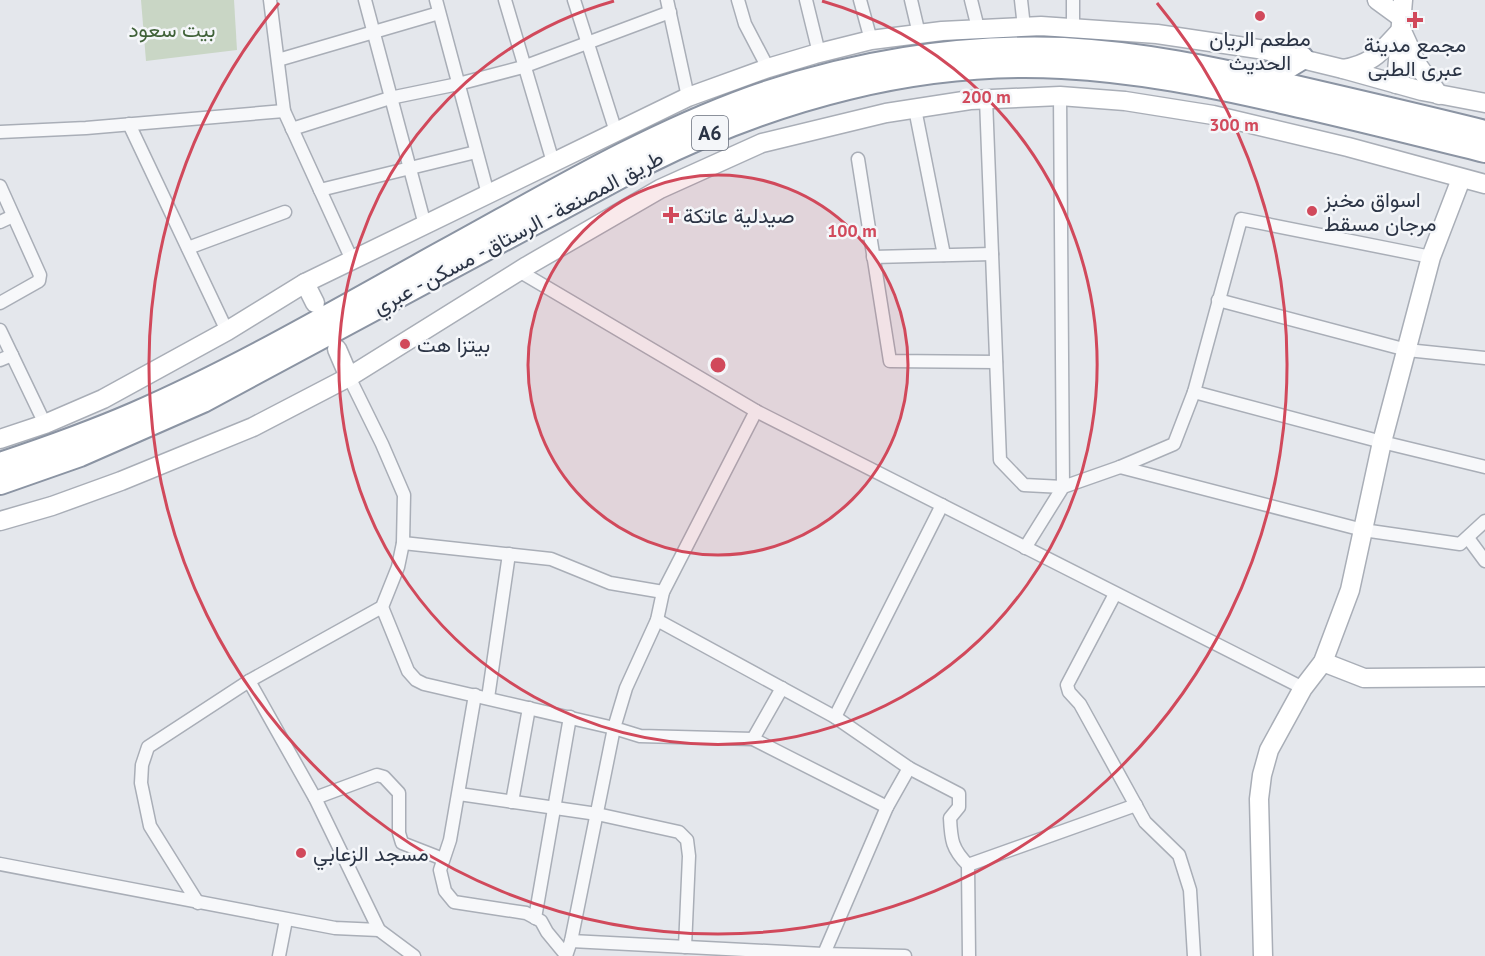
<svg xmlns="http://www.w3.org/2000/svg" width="1485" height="956" font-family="'PT Sans',Vazirmatn,sans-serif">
  <rect width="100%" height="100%" fill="#e4e7ec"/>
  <!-- green -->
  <path fill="#c9d6c5" d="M141 0H234L237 50 146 61Z"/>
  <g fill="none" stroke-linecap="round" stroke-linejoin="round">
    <!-- street casing -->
    <g stroke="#a9aeb7" stroke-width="15">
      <g id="street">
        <path d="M270 0 284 111 352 260"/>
        <path d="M365 0 425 225"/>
        <path d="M436 0 488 194"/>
        <path d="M505 0 553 162"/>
        <path d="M574 0 616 132"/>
        <path d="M667 0 688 97"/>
        <path d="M738 0 745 24 768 68"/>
        <path d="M806 0 819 53"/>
        <path d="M860 0 871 40"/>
        <path d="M911 0 919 34"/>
        <path d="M971 0 978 28"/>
        <path d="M1021 0 1024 27"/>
        <path d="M1073 0V27"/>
        <path d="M278 60 439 13"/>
        <path d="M986 99 1000 460 1024 485 1063 487 1060 96"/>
        <path d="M915 109 944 255"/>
        <path d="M129 124 227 331"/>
        <path d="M292 129 390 98 458 84 523 67 670 12"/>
        <path d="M0 132 86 128 284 111"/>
        <path d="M858 159 890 361 996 362"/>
        <path d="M0 186 40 275 39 281 0 303"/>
        <path d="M320 190 476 152"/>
        <path d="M0 222 13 216"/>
        <path d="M188 248 285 212"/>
        <path d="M873 257 992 254"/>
        <path d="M519 271 756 411 1303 688"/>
        <path d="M1218 300 1407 350 1485 358"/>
        <path d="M0 330 45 424"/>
        <path d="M0 360 12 355"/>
        <path d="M349 377 382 444 404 495 403 543 398 567 382 607 249 681 315 798 379 930 414 956"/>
        <path d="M1194 392 1382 442 1485 467"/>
        <path d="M756 411 663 592 657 620 626 688 614 728 640 736 753 739 887 807"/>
        <path d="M1120 467 1363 530 1460 544 1485 521"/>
        <path d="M1468 538 1485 561"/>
        <path d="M403 543 551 559 610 583 663 592"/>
        <path d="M1025 548 1063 487 1120 467 1174 444 1194 392 1241 219 1431 257"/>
        <path d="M1115 594 1067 685 1069 692 1080 704 1145 822 1179 855 1190 890 1194 956"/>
        <path d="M382 607 408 671 416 680 424 684 614 728 571 941 566 956"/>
        <path d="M657 620 835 717 909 768 959 794V807L950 818C951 840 952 849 968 865L969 956"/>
        <path d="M475 695 450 840 440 870 445 891 454 902 526 913 541 921 547 932 566 955"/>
        <path d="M488 698 509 554"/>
        <path d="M835 717 942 505"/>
        <path d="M753 739 782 688"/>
        <path d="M459 794 597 814 679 832 687 840 689 856 685 947"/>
        <path d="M315 798 377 775 384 777 399 793V833L402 843 443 859"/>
        <path d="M512 802 529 708"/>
        <path d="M0 864 335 928 379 930"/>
        <path d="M968 865 1136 805"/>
        <path d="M198 903 150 826 141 783 142 765 148 747 249 681"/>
        <path d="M535 918 570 717"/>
        <path d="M571 941 823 954 905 956"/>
        <path d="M279 956 286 920"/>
        <path d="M823 956 887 807 909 768"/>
      </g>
    </g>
    <!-- secondary casing -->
    <g stroke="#a9aeb7" stroke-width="21">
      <g id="secondary">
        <path d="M1377 0 1403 19"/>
        <path d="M1402 31 1417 64 1439 95"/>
        <path d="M1343 69C1374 64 1382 50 1402 29"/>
        <path d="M1396 84 1403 0"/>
        <path d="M305 283 315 303"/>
        <path d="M337 349 349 377"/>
        <path d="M0 439 45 424 103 399 227 331 305 283 688 97 768 68 815 54 871 40 942 31 1041 26 1157 34 1265 50 1343 69 1422 91 1485 103"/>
        <path d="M0 521 52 506 121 481 253 427 349 377 527 266 660 189 762 143 886 113 970 100 1060 96 1125 101 1213 115 1348 147 1485 184"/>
        <path d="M1323 662 1364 678 1485 677"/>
        <path d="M1263 956 1259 799 1262 775 1269 750 1303 688 1323 662 1350 590 1382 442 1431 257 1461 179"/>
      </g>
    </g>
    <!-- highway casing -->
    <g stroke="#8b94a3" stroke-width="26">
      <g id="highway">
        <path d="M1257 76 1284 69 1302 58"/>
        <path d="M0 464C45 449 90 433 134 414 240 368 343 307 445 251 544 197 643 137 751 98 850 63 958 45 1064 49 1141 53 1216 69 1291 86 1356 101 1421 116 1485 132"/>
        <path d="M0 483 80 455 203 401 646 163C774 99 918 59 1062 67 1137 71 1209 85 1282 102 1350 117 1417 134 1485 151"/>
      </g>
    </g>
    <!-- street -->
    <use href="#street" stroke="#f7f8fa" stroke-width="12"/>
    <!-- secondary -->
    <use href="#secondary" stroke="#fff" stroke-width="18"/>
    <!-- highway -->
    <use href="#highway" stroke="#fff" stroke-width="22"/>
  </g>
  <!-- distance rings -->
  <circle cx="718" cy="365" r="190" fill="#d1495b" fill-opacity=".12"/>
  <g fill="none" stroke="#d1495b" stroke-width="3">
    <circle cx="718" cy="365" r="190"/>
    <path d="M822 1A379 379 0 1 1 614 1"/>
    <path d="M1157 3A569 569 0 1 1 279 3"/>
  </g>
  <!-- markers -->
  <g fill="#d1495b" stroke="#f4f6f9" stroke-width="2">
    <circle cx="1260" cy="16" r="6"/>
    <path d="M1412 11h6v6h6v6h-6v6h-6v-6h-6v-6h6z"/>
    <circle cx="1312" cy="211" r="6"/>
    <path d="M668 206h6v6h6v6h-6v6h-6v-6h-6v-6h6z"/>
    <circle cx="405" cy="344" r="6"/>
    <circle cx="301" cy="853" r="6"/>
  </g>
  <g text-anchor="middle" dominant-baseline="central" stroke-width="5" stroke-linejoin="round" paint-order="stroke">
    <!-- shield labels -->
    <rect fill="#f4f6f9" stroke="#676e7b" stroke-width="1.5" x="692" y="116" width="36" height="34" rx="4.5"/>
    <g font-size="20" font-weight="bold" fill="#2b3445">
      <text x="710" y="133">A6</text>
    </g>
    <!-- park labels -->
    <g font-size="21" fill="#3f6138" stroke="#f4f6f9">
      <text x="172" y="29">بيت سعود</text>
    </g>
    <!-- poi labels -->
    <g font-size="21" fill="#2b3445" stroke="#f4f6f9" text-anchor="start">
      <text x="1260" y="38" text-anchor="middle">مطعم الريان<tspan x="1260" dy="24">الحديث</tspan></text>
      <text x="1415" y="44" text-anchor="middle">مجمع مدينة<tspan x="1415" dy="24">عبرى الطبى</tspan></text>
      <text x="1324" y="199">اسواق مخبز<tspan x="1324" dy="24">مرجان مسقط</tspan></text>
      <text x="683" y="215">صيدلية عاتكة</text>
      <text x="417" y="344">بيتزا هت</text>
      <text x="313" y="853">مسجد الزعابي</text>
    </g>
    <!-- street labels -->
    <g font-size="21" fill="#2b3445" stroke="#f4f6f9">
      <text transform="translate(518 232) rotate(-28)">طريق المصنعة - الرستاق - مسكن - عبري</text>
    </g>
  </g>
  <circle cx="718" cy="365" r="9" fill="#d1495b" stroke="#f4f6f9" stroke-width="3"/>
  <g font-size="18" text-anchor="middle" font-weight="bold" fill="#d1495b" stroke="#f4f6f9" stroke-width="5" stroke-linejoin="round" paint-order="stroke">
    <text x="986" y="103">200 m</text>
    <text x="1234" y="131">300 m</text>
    <text x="852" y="237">100 m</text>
  </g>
</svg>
